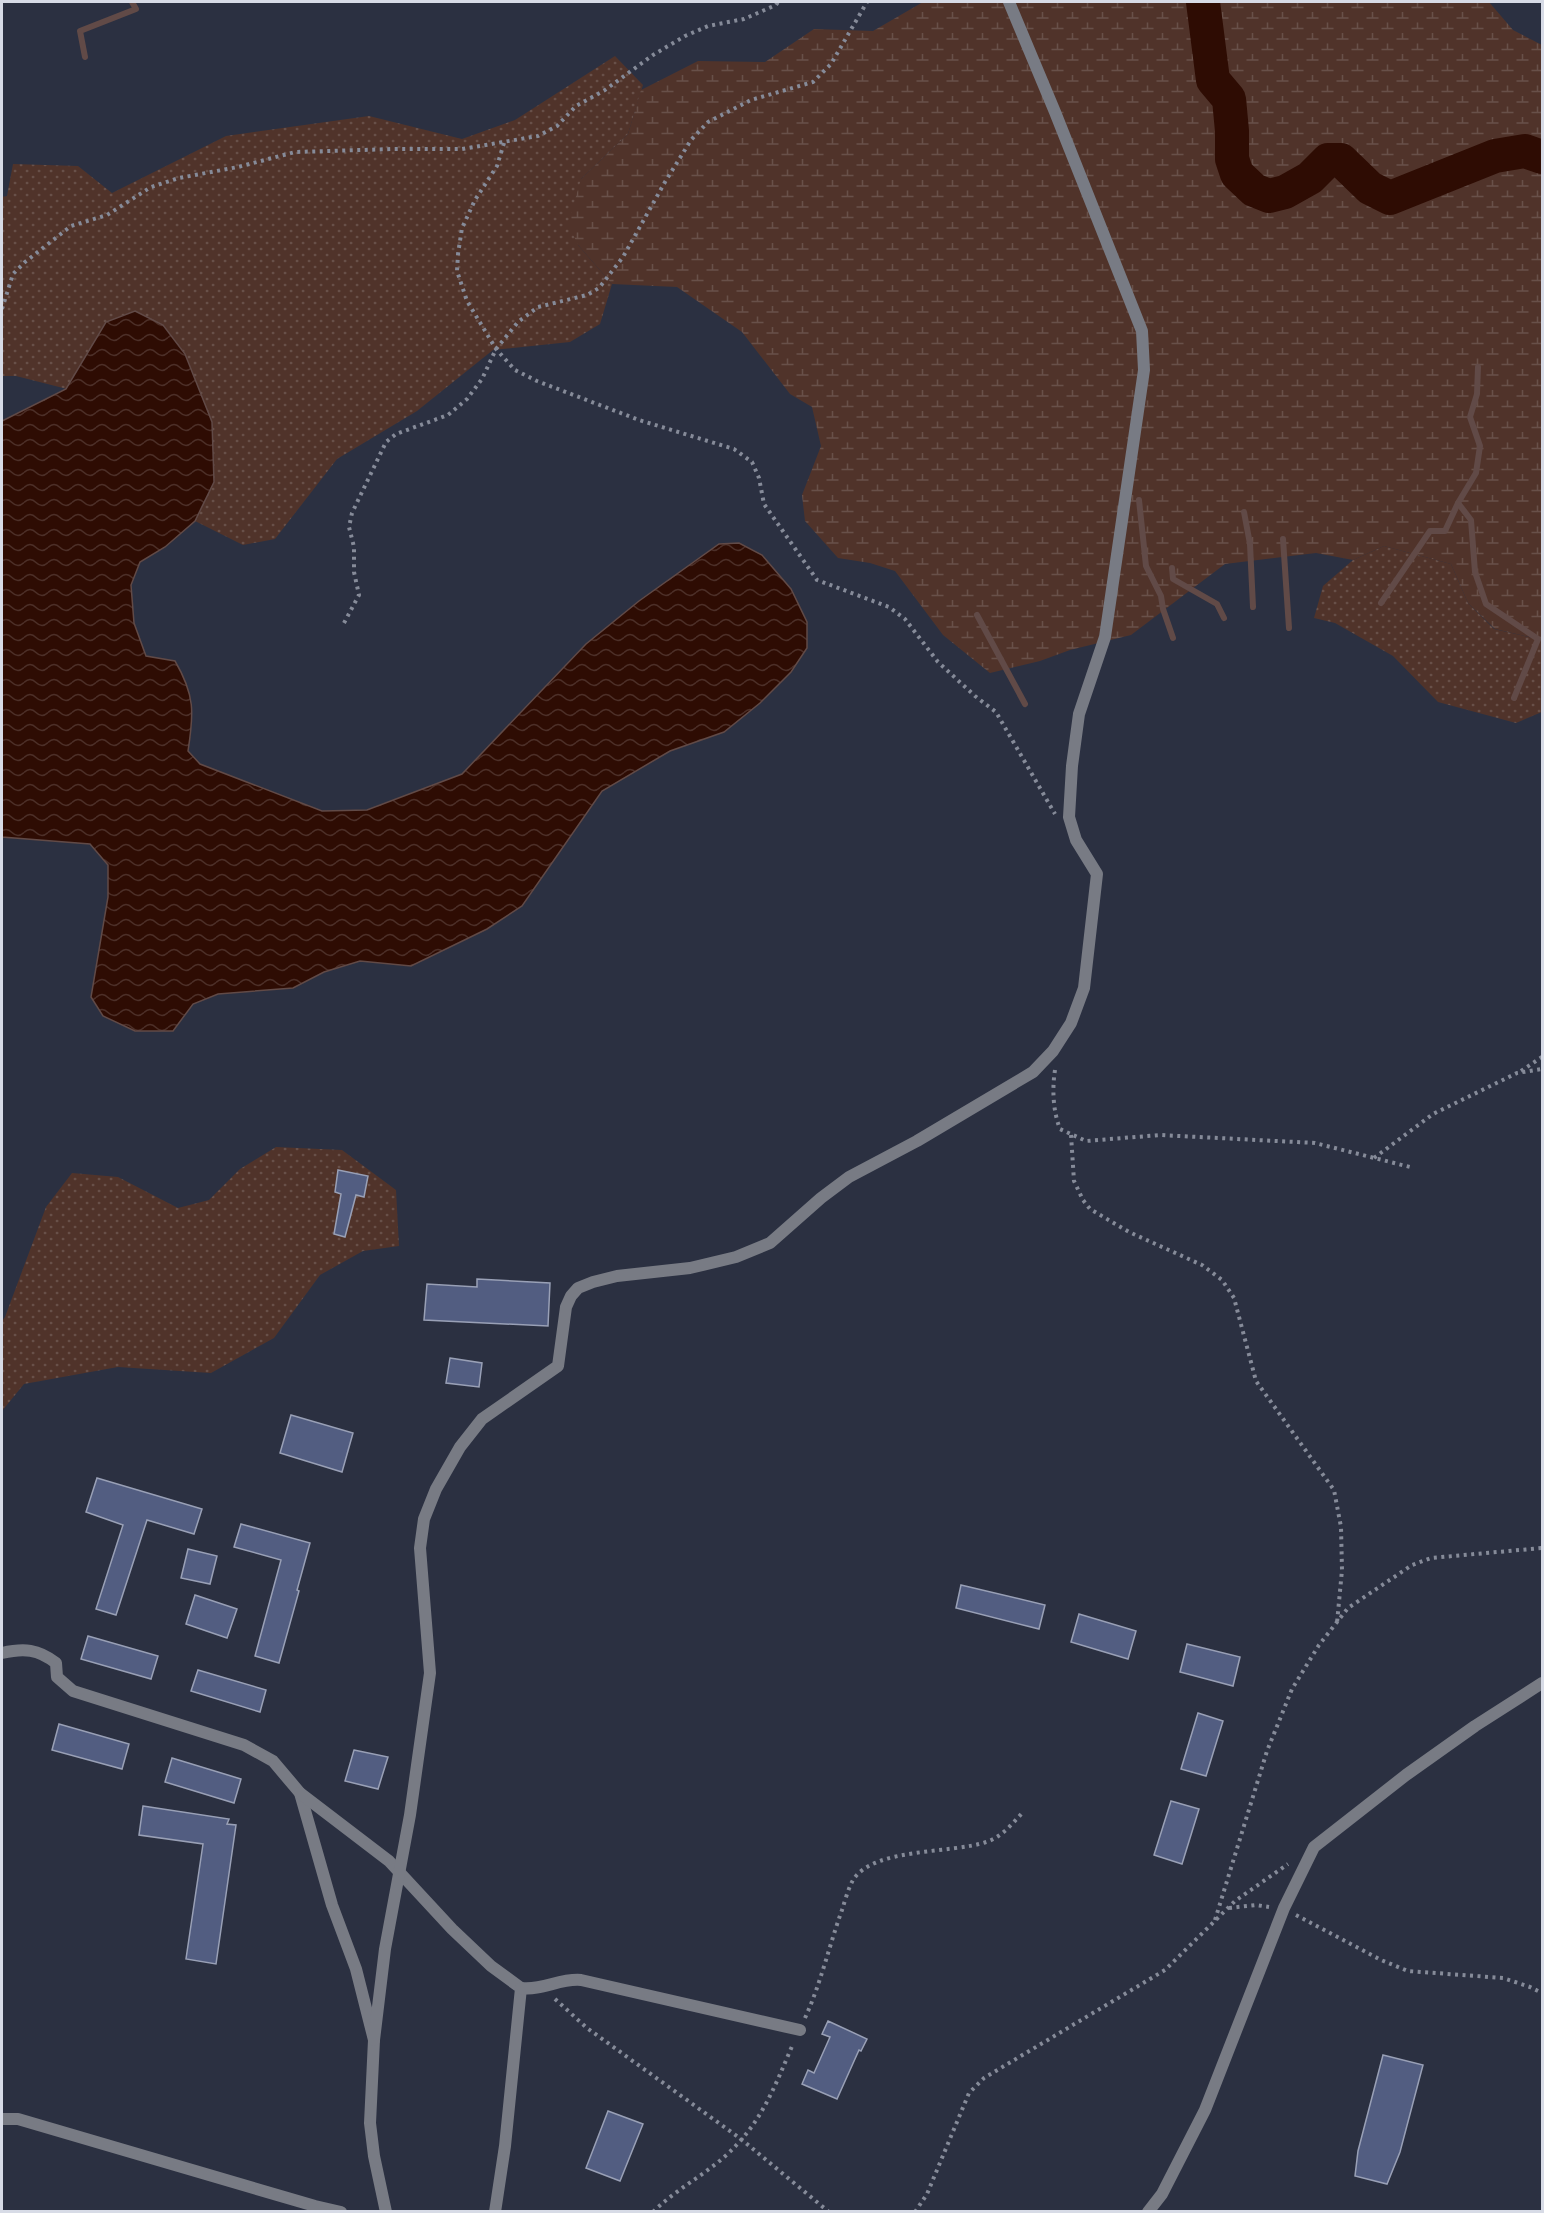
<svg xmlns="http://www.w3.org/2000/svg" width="1544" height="2213" font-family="Ubuntu,sans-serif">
  <defs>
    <pattern id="green-dots" width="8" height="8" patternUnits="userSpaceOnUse" patternTransform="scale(1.5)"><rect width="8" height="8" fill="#50332a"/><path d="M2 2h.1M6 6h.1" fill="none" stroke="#685049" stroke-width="1.8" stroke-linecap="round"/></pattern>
    <pattern id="wetland-marsh" width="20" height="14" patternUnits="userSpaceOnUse" patternTransform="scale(1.5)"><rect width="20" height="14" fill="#50332a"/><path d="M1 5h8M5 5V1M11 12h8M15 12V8" fill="none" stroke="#685049"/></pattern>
    <pattern id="water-waves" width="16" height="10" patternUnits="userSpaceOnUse" patternTransform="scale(1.5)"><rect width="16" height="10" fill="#2e0c03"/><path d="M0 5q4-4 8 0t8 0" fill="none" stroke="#4c2f28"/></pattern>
  </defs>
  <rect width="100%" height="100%" fill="#2b3041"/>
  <!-- green -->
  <g fill="url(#green-dots)">
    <path d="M615 56 643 85 628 134 581 179 578 245 612 284 600 324 570 342 493 350 417 411 337 459 275 539 243 545 195 521 214 482 106 322 67 389 16 376H2V197L7 196 13 164 78 166 112 193 226 136 369 116 462 139 515 120Z"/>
    <path d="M1384 546 1451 564 1468 603 1494 629 1542 640V712L1516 723 1438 702 1393 656 1335 623 1314 618 1323 586 1353 560Z"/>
    <path d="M276 1147 342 1150 396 1190 399 1246 363 1251 320 1275 274 1338 211 1373 118 1367 24 1384 2 1411V1321L5 1317 46 1207 72 1173 118 1177 178 1208 209 1200 240 1169Z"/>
  </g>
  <!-- wetland -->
  <path fill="url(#wetland-marsh)" d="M923 2H1489L1513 30 1542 45V640L1495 629 1468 603 1451 564 1384 546 1353 560 1316 553 1225 564 1131 635 1070 650 1040 661 990 673 943 635 895 571 870 563 838 558 805 521 802 495 821 446 812 407 790 394 742 332 677 287 612 284 578 245 568 224 581 179 628 134 641 90 698 61 765 62 814 29 873 31Z"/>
  <!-- water -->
  <path fill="url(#water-waves)" stroke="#614a47" stroke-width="1.5" d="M135 311 163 325 185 354 212 422 214 482 195 521 165 547 140 562 131 585 134 623 146 656 175 661C195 695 194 713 188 751L200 764 322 811 367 810 462 774 586 644 639 601 719 544 739 543 762 555 791 589 807 622V648L791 672 760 703 724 732 670 751 602 791 522 906 487 929 411 966 360 961 324 972 293 988 218 994 193 1004 173 1031H135L103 1016 91 997 108 897V865L90 844 2 837V421L66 389 106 322Z"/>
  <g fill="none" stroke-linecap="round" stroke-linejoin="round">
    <!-- stream -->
    <g stroke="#614a47" stroke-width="6">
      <path d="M85 57 80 31 136 9 132 2"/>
      <path d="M1478 367 1477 394 1470 417 1480 446 1476 473 1458 503 1471 520 1475 572 1486 604 1538 639 1514 698"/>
      <path d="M1139 500 1146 566 1161 596 1163 609 1173 638"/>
      <path d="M1244 512 1250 544 1253 607"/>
      <path d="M1283 539 1289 628"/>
      <path d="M1172 568 1173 579 1217 604 1224 618"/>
      <path d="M1381 603 1430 531H1445L1458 503"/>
      <path d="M977 615 1025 704"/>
    </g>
    <!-- river -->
    <path stroke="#2e0c03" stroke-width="34" d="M1203 2 1213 80 1229 99 1232 131V159L1237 174 1254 190 1269 196 1285 192 1310 178 1328 160H1341L1370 188 1390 198 1495 156 1525 151 1542 157"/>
  </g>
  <!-- building -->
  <g fill="#525d81" stroke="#99a0b6" stroke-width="1.5">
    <path d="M338 1170 368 1176 364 1197 356 1195 345 1237 334 1234 341 1194 335 1192Z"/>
    <path d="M477 1279 550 1283 548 1326 424 1320 427 1284 477 1287Z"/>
    <path d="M450 1358 482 1363 479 1387 446 1383Z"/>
    <path d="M291 1415 353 1433 342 1472 280 1453Z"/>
    <path d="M97 1478 202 1509 194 1534 147 1520 116 1615 96 1609 123 1525 86 1512Z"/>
    <path d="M241 1524 310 1543 297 1590 299 1591 279 1663 255 1656 281 1560 234 1547Z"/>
    <path d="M188 1549 217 1556 210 1584 181 1578Z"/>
    <path d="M961 1585 1045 1605 1039 1629 956 1608Z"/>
    <path d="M195 1595 237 1609 227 1638 186 1624Z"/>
    <path d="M1079 1614 1136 1631 1128 1659 1071 1642Z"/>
    <path d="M88 1636 158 1656 151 1679 81 1659Z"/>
    <path d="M1187 1644 1240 1657 1233 1686 1180 1672Z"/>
    <path d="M198 1670 266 1690 260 1712 191 1691Z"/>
    <path d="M1198 1713 1223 1721 1206 1776 1181 1769Z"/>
    <path d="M59 1724 129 1744 122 1769 52 1750Z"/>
    <path d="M354 1750 388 1757 378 1789 345 1781Z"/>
    <path d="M172 1758 241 1779 234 1803 165 1782Z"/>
    <path d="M1171 1801 1199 1809 1182 1864 1154 1855Z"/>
    <path d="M143 1806 229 1819 227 1824 236 1825 216 1964 186 1959 203 1844 139 1835Z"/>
    <path d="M828 2021 867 2039 861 2051 859 2050 837 2099 802 2084 808 2070 814 2073 830 2037 822 2034Z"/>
    <path d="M1383 2055 1423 2065 1400 2152 1387 2184 1355 2176 1358 2151Z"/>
    <path d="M608 2111 643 2124 620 2181 586 2168Z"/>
  </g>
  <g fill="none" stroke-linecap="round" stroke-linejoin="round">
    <!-- path -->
    <g stroke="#868b99" stroke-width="4" stroke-dasharray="3 4.5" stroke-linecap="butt">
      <path d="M504 143 497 166 475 200 462 228 458 254 457 271 467 301 496 349 515 370 537 381 639 420 734 449 752 462 759 478 764 504 817 580 889 607 905 619 938 662 975 696 996 712 1055 814"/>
      <path d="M2 309 13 274 25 262 71 226 107 215 151 187 179 178 238 167 295 152 394 149H462L538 136 557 126 576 106 605 90 653 55 685 36 708 26 744 19 776 5 778 2"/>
      <path d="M344 623 359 595 354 572V547L349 527 352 513 386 442 396 434 448 415 467 399 482 379 496 349 518 322 538 307 587 295 599 288 623 257 665 182 691 140 708 122 751 100 813 82 831 64 867 2"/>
      <path d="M1055 1070C1052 1089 1053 1111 1060 1129L1086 1141 1160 1135 1315 1143 1410 1167"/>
      <path d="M1521 1071 1542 1057"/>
      <path d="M1071 1135 1074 1181 1083 1200 1090 1209 1129 1232 1202 1265 1222 1280 1234 1298 1256 1381 1334 1490 1341 1527 1342 1570 1337 1623"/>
      <path d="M1374 1158 1433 1114 1517 1073 1542 1069"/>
      <path d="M1229 1908 1256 1905 1269 1907"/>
      <path d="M1296 1915 1381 1960 1408 1971 1503 1978 1530 1987 1542 1993"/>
      <path d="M1215 1920 1267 1751 1292 1689 1319 1645 1348 1608 1412 1565 1431 1558 1542 1548"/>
      <path d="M555 1999 587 2028 741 2139 829 2212"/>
      <path d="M805 2018C821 1983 829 1946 842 1910 845 1901 848 1889 853 1880 874 1847 951 1854 986 1842 1002 1837 1013 1823 1024 1811"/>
      <path d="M653 2212C674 2191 701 2177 723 2158 761 2125 774 2088 793 2044"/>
      <path d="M915 2212 927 2194 969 2093 984 2078 1165 1970 1235 1901 1288 1864"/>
    </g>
    <!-- street -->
    <g stroke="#787b84" stroke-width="12">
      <path d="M2 1653C24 1648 38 1649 56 1663L57 1677 73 1691 244 1745 273 1761 300 1793 332 1905 356 1969 374 2040 370 2123 374 2156 386 2212"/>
      <path d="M300 1793 389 1861 452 1929 491 1966 521 1988 505 2146 495 2212"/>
      <path d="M521 1988C542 1991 560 1978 581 1980L800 2030"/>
      <path d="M374 2040 385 1949 410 1815 430 1673 420 1548 424 1519 436 1489 460 1447 482 1419 558 1366 566 1307 571 1296 578 1288 593 1282 617 1276 690 1268 736 1257 770 1243 821 1198 849 1177 917 1141 1033 1072 1053 1051 1071 1023 1084 988 1097 874 1076 840 1069 817 1072 766 1079 714 1105 637 1144 370 1142 331 1055 112 1009 2"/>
      <path d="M2 2119H18L315 2206 341 2212"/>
      <path d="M1148 2212 1162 2194 1205 2110 1284 1908 1314 1847 1406 1775 1475 1726 1542 1683"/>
    </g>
  </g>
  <!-- border -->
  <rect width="1544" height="2213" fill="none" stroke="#d7dbe6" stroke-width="6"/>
</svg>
